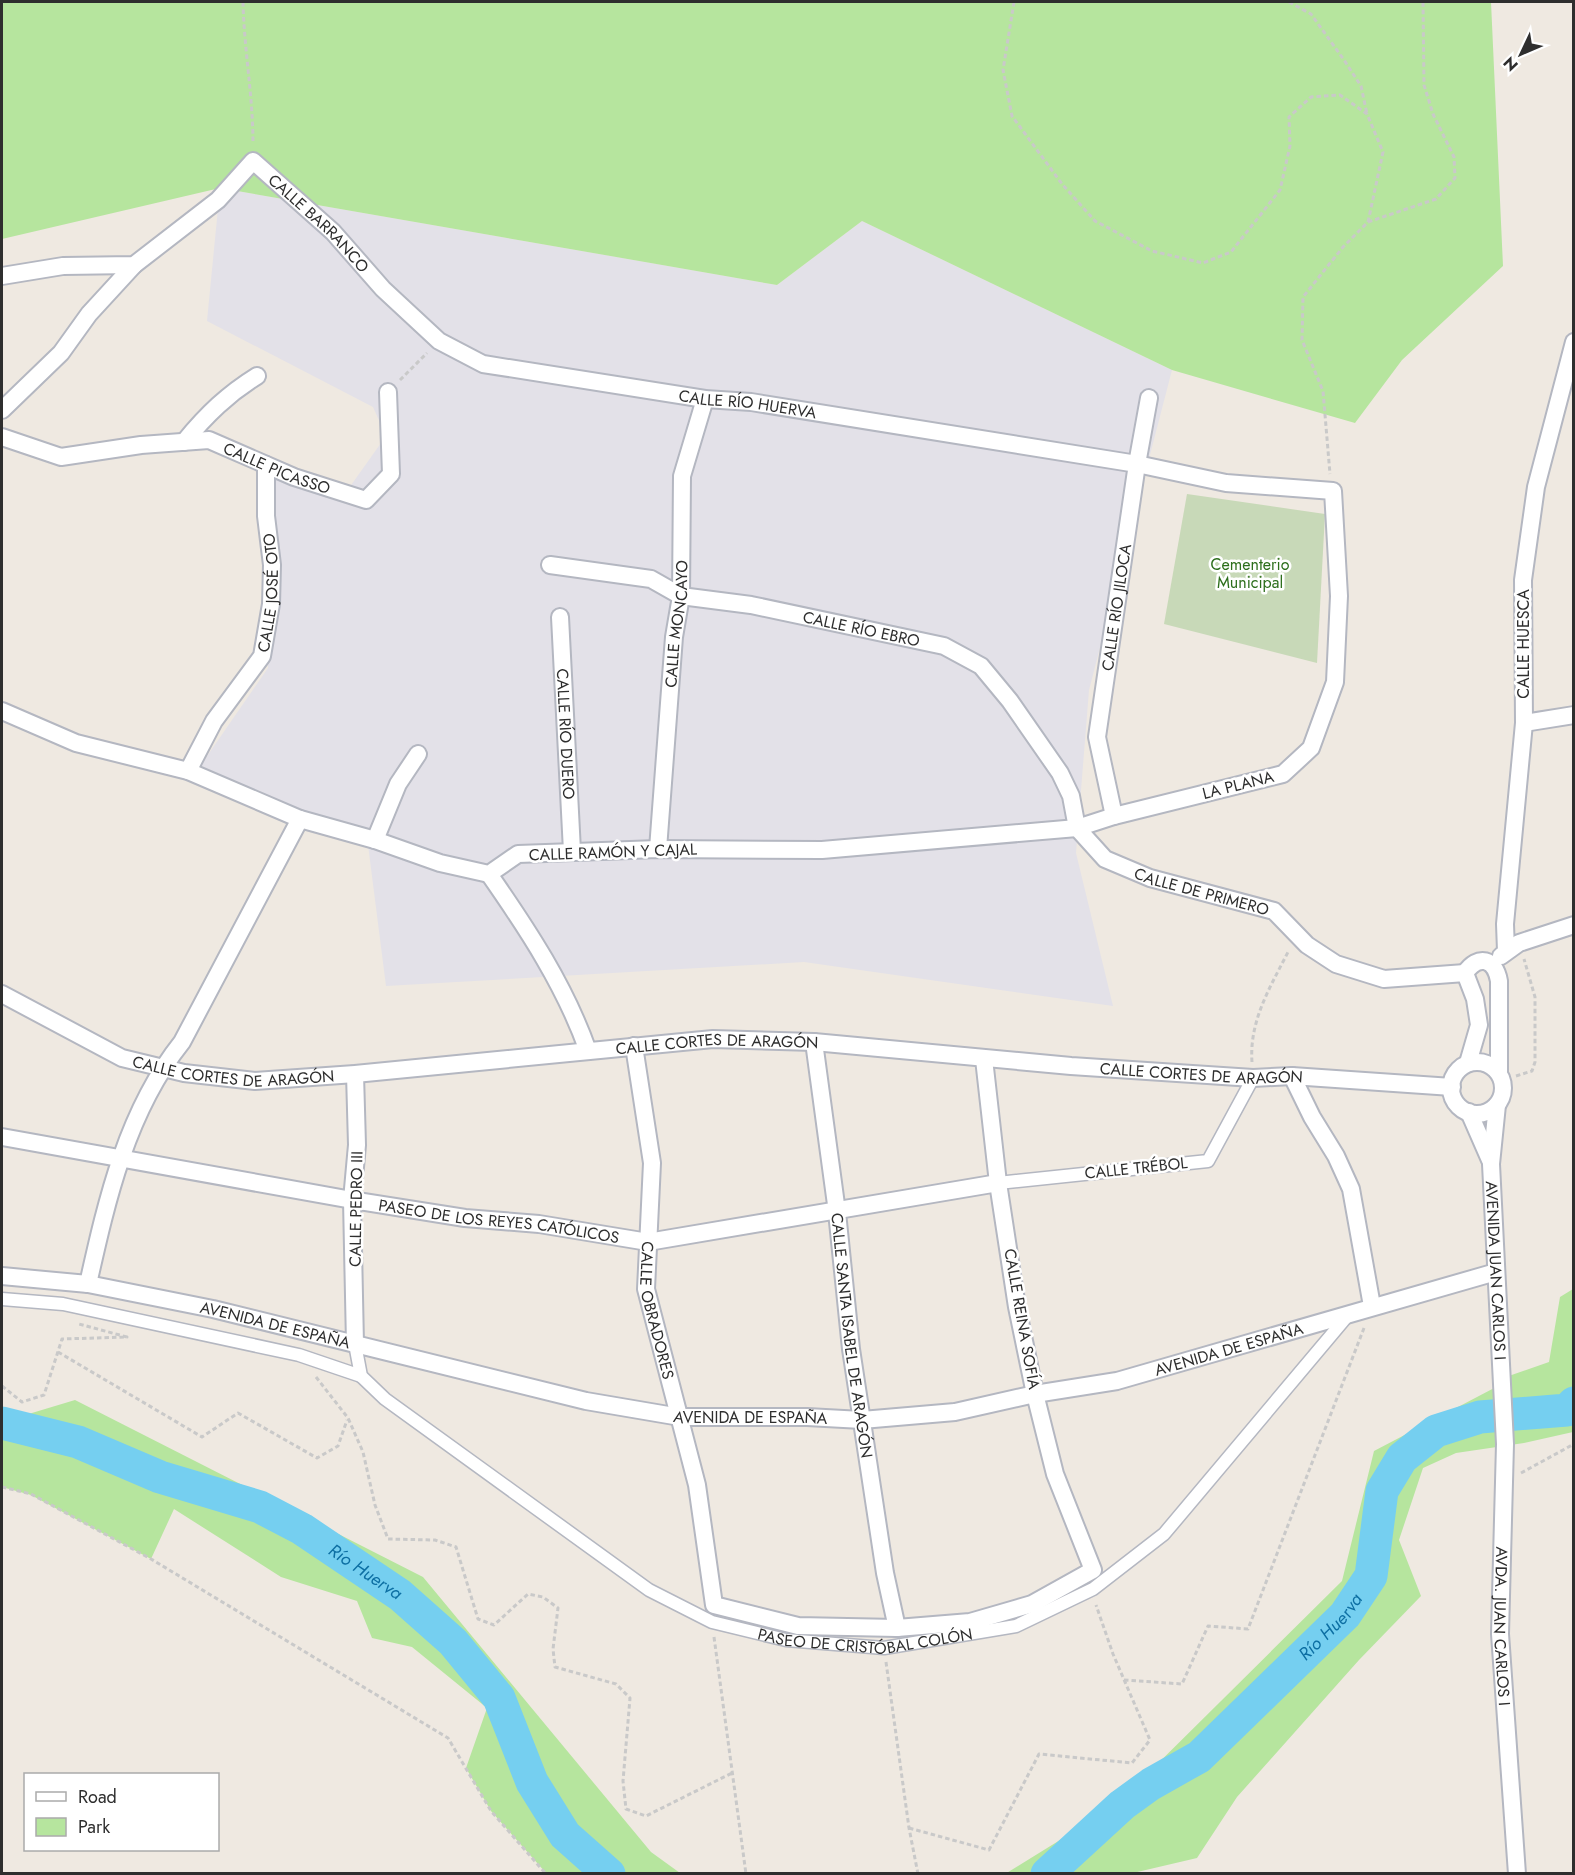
<svg xmlns="http://www.w3.org/2000/svg" width="1575" height="1875" font-family="Jost,sans-serif">
  <rect width="100%" height="100%" fill="#efe9e1"/>
  <!-- industrial -->
  <path fill="#e3e1e8" d="M220 188 777 285 862 221 1172 370 1089 690 1076 853 1113 1006 804 962 386 986 367 837 194 775 268 668 259 468 349 488 386 436 373 407 207 321Z"/>
  <!-- green -->
  <g fill="#b6e59e">
    <path d="M2 2H1491L1503 266 1402 360 1355 423 1172 370 862 221 777 285 220 188 2 239Z"/>
    <path d="M1573 1289V1432L1524 1443 1456 1453 1423 1468 1399 1540 1421 1596 1359 1660 1237 1797 1197 1858 1133 1873 1005 1874 1115 1806 1342 1581 1374 1451 1498 1386 1503 1378 1549 1362 1560 1297Z"/>
    <path d="M75 1400 423 1577 651 1852 680 1873H546L491 1811 466 1768 487 1708 412 1647 372 1638 357 1601 281 1577 174 1509 151 1559 31 1495 2 1487V1422Z"/>
  </g>
  <!-- cemetery -->
  <path fill="#c8d9b8" d="M1187 494 1325 514 1317 663 1164 624Z"/>
  <g fill="none" stroke-linecap="round" stroke-linejoin="round">
    <!-- river -->
    <g stroke="#75cff0" stroke-width="33">
      <path id="s1" d="M2 1423 78 1442 160 1477 260 1507 302 1529 400 1595 453 1642 499 1698 532 1782 565 1835 609 1874"/>
      <path id="s2" d="M1047 1874 1122 1805 1151 1784 1199 1757 1345 1615 1371 1576 1382 1491 1402 1458 1436 1431 1480 1417 1567 1410 1574 1403"/>
    </g>
    <!-- pedestrian casing -->
    <g stroke="#b4b7c1" stroke-width="15">
      <g id="pedestrian">
        <path d="M998 1183 1208 1161 1253 1078"/>
        <path d="M2 1299 63 1304 299 1355 361 1376"/>
        <path id="s3" d="M355 1344 361 1376 385 1399 649 1590 712 1622 786 1640 884 1648 1016 1626 1093 1589 1164 1534 1349 1314"/>
      </g>
    </g>
    <!-- minor casing -->
    <g stroke="#b4b7c1" stroke-width="20">
      <g id="minor">
        <path id="s4" d="M2 276 63 266 134 265 218 200 253 161 333 232 383 289 439 341 483 364 705 399 751 402 1137 464 1226 483 1333 491 1339 596 1335 682 1311 748 1283 774 1114 816 1077 828 822 850 658 849 518 854 489 874 440 863 375 840 300 819 188 771 76 743 2 711"/>
        <path d="M2 410 61 353 89 314 134 265"/>
        <path id="s5" d="M2 437 61 457 141 445 209 440 294 477 366 500 391 474 388 392"/>
        <path d="M184 442C207 414 228 394 257 376"/>
        <path id="s6" d="M550 565 651 579 681 596 751 605 944 646 981 666 1010 701 1060 773 1071 796 1077 828"/>
        <path id="s7" d="M560 617 572 851"/>
        <path d="M1524 723 1574 715"/>
        <path id="s8" d="M188 771 214 721 262 656 271 604 272 565 266 516V465"/>
        <path id="s9" d="M1114 816 1097 737 1137 464 1149 398"/>
        <path id="s10" d="M1077 828 1105 859 1150 878 1274 911 1307 945 1336 964 1384 979 1465 973"/>
        <path d="M375 840 398 784 418 754"/>
        <path id="s11" d="M658 849 674 637 681 596 682 476 705 399"/>
        <path d="M489 874C528 930 565 986 588 1051"/>
        <path d="M1506 951 1505 924 1524 723 1523 580 1536 487 1574 342"/>
        <path d="M1501 956 1519 943 1574 925"/>
        <path id="s12" d="M2 994 122 1058 184 1073 255 1081 355 1074 713 1039 814 1042 1071 1066 1253 1078 1292 1076 1452 1087"/>
        <path id="s13" d="M814 1042 837 1212 851 1349 885 1573 897 1628"/>
        <path id="s14" d="M634 1046 652 1163 646 1289 697 1485 714 1605 798 1626 897 1628 970 1622 1032 1604 1093 1570 1055 1474 1035 1394 1017 1307 998 1183 984 1059"/>
        <circle cx="1477" cy="1088" r="26"/>
        <path d="M1468 1063 1479 1025 1475 999 1465 973C1478 954 1495 958 1499 981V1073"/>
        <path d="M355 1074 357 1145 352 1200 355 1344"/>
        <path d="M1292 1076 1312 1117 1336 1156 1351 1189 1372 1306"/>
        <path id="s15" d="M1497 1105 1491 1164 1505 1444 1500 1634 1517 1874"/>
        <path d="M1469 1112 1490 1160"/>
        <path id="s16" d="M2 1137 352 1200 465 1218 539 1224 648 1242 998 1183"/>
        <path id="s17" d="M2 1276 88 1284 213 1309 586 1401 680 1417H807L862 1420 955 1412 1035 1394 1117 1381 1496 1272"/>
        <path d="M88 1284C107 1199 127 1111 182 1042L300 819"/>
      </g>
    </g>
    <!-- path -->
    <g stroke="#c9c9c9" stroke-width="3" stroke-dasharray="4.5 3" stroke-linecap="butt">
      <path d="M243 2C244 49 253 96 253 144"/>
      <path d="M1014 2 1003 70 1012 116 1062 184 1095 221 1152 251 1203 263 1231 252 1280 190 1290 146 1289 117 1311 97 1340 95 1367 114 1383 152 1368 222 1343 247 1303 297 1302 340 1323 391 1330 474"/>
      <path d="M1289 2 1311 14 1344 60 1361 86 1367 114"/>
      <path d="M1368 222 1436 199 1455 178 1454 157 1433 114 1424 85 1423 2"/>
      <path d="M400 380 427 353"/>
      <path d="M1252 1062C1249 1020 1271 986 1289 950"/>
      <path d="M1516 1076 1532 1071 1535 1062V997L1524 959"/>
      <path d="M58 1352 202 1437 238 1413 317 1458 338 1446 347 1420"/>
      <path d="M316 1377 348 1418 363 1452 375 1505 388 1539 435 1540 456 1547 478 1619 494 1625 528 1594 543 1597 558 1608 553 1649 555 1667 616 1684 630 1698 623 1781 626 1809 646 1816 732 1773"/>
      <path d="M2 1386 22 1402 44 1395 62 1339 127 1337 79 1324"/>
      <path d="M1521 1473 1574 1444"/>
      <path d="M2 1487 31 1494 151 1559 448 1738 491 1811 546 1874"/>
      <path d="M714 1637 746 1874"/>
      <path d="M886 1662 909 1828 918 1874"/>
      <path d="M1124 1680 1182 1684 1208 1626 1248 1629 1364 1328"/>
      <path d="M909 1828 989 1850 1039 1754 1132 1763 1150 1740 1113 1654 1096 1605"/>
    </g>
    <!-- pedestrian -->
    <use href="#pedestrian" stroke="#fff" stroke-width="12"/>
    <!-- minor -->
    <use href="#minor" stroke="#fff" stroke-width="16"/>
  </g>
  <g text-anchor="middle" dominant-baseline="central" stroke-width="5" stroke-linejoin="round" paint-order="stroke">
    <!-- street labels -->
    <g font-size="16" fill="#2e2e2e" stroke="#fff">
      <text stroke="none"><textPath href="#s4" startOffset="382">CALLE BARRANCO</textPath></text>
      <text stroke="none"><textPath href="#s4" startOffset="868">CALLE RÍO HUERVA</textPath></text>
      <text stroke="none"><textPath href="#s5" startOffset="285">CALLE PICASSO</textPath></text>
      <text stroke="none"><textPath href="#s8" startOffset="201">CALLE JOSÉ OTO</textPath></text>
      <text stroke="none"><textPath href="#s9" startOffset="212">CALLE RÍO JILOCA</textPath></text>
      <text stroke="none"><textPath href="#s11" startOffset="226">CALLE MONCAYO</textPath></text>
      <text stroke="none"><textPath href="#s6" startOffset="320">CALLE RÍO EBRO</textPath></text>
      <text transform="translate(1523 644) rotate(-90)">CALLE HUESCA</text>
      <text stroke="none"><textPath href="#s7" startOffset="117">CALLE RÍO DUERO</textPath></text>
      <text transform="translate(1238 785) rotate(-14)">LA PLANA</text>
      <text transform="translate(613 852) rotate(-2)">CALLE RAMÓN Y CAJAL</text>
      <text stroke="none"><textPath href="#s10" startOffset="144">CALLE DE PRIMERO</textPath></text>
      <text stroke="none"><textPath href="#s12" startOffset="735">CALLE CORTES DE ARAGÓN</textPath></text>
      <text stroke="none"><textPath href="#s12" startOffset="249">CALLE CORTES DE ARAGÓN</textPath></text>
      <text stroke="none"><textPath href="#s12" startOffset="1221">CALLE CORTES DE ARAGÓN</textPath></text>
      <text transform="translate(1136 1168) rotate(-6)">CALLE TRÉBOL</text>
      <text transform="translate(356 1209) rotate(-89)">CALLE PEDRO III</text>
      <text stroke="none"><textPath href="#s16" startOffset="504">PASEO DE LOS REYES CATÓLICOS</textPath></text>
      <text stroke="none"><textPath href="#s15" startOffset="166">AVENIDA JUAN CARLOS I</textPath></text>
      <text stroke="none"><textPath href="#s14" startOffset="267">CALLE OBRADORES</textPath></text>
      <text transform="translate(1022 1319) rotate(80)">CALLE REINA SOFÍA</text>
      <text stroke="none"><textPath href="#s17" startOffset="278">AVENIDA DE ESPAÑA</textPath></text>
      <text stroke="none"><textPath href="#s13" startOffset="296">CALLE SANTA ISABEL DE ARAGÓN</textPath></text>
      <text stroke="none"><textPath href="#s17" startOffset="1250">AVENIDA DE ESPAÑA</textPath></text>
      <text stroke="none"><textPath href="#s17" startOffset="764">AVENIDA DE ESPAÑA</textPath></text>
      <text stroke="none"><textPath href="#s15" startOffset="522">AVDA. JUAN CARLOS I</textPath></text>
      <text stroke="none"><textPath href="#s3" startOffset="618">PASEO DE CRISTÓBAL COLÓN</textPath></text>
    </g>
    <!-- park labels -->
    <g font-size="16" fill="#2c6e1b" stroke="#fff">
      <text x="1250" y="564">Cementerio<tspan x="1250" dy="18">Municipal</tspan></text>
    </g>
    <!-- water labels -->
    <g font-size="18" font-style="italic" fill="#0d6fa3" stroke="#fff">
      <text stroke="none"><textPath href="#s1" startOffset="396">Río Huerva</textPath></text>
      <text stroke="none"><textPath href="#s2" startOffset="378">Río Huerva</textPath></text>
    </g>
  </g>
  <!-- border -->
  <rect width="1575" height="1875" fill="none" stroke="#2e2e2e" stroke-width="6"/>
  <!-- legend -->
  <rect x="24" y="1773" width="195" height="78" fill="#ffffff" stroke="#ababab" stroke-width="1.5"/>
  <rect x="36" y="1792" width="30" height="9" fill="#ffffff" stroke="#ababab" stroke-width="1.5"/>
  <text x="78" y="1803" font-size="18" fill="#2e2e2e">Road</text>
  <rect x="36" y="1818" width="30" height="18" fill="#b6e59e" stroke="#ababab" stroke-width="1.5"/>
  <text x="78" y="1833" font-size="18" fill="#2e2e2e">Park</text>
  <!-- north arrow -->
  <g transform="translate(1521 54) rotate(226)" stroke="#ffffff" stroke-width="4.5" paint-order="stroke">
  <path d="M0-4.5L10 22L0 15L-10 22Z" fill="#2e2e2e"/>
  <text y="-9" font-size="16" font-weight="bold" text-anchor="middle" fill="#2e2e2e">N</text>
  </g>
</svg>
